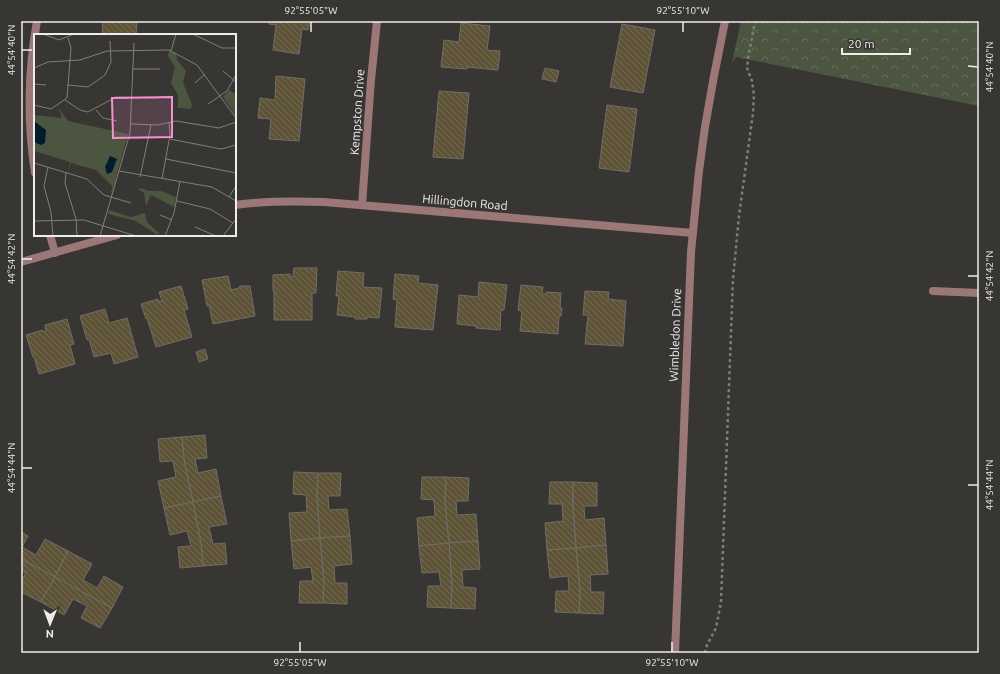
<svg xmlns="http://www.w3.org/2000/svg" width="1000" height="674" font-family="Ubuntu,sans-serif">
  <defs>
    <pattern id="park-crowns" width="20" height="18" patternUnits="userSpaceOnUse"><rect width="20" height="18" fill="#4c553f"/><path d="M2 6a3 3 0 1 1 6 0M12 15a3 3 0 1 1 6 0" fill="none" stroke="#666e5b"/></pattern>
    <pattern id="building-back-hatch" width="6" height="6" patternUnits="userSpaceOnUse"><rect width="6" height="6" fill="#5e5337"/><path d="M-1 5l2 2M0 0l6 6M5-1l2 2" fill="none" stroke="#756c54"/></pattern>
  </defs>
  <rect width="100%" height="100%" fill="#383633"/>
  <!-- park -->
  <path fill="url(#park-crowns)" d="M741 21H979V106L736 57 732 63 731 67Z"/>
  <!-- building -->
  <g fill="url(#building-back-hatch)" stroke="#706e6a">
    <path d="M103 21H121L137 23 136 35H102Z"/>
    <path d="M270 21H310L308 30 302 29 299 54 273 50 276 25 269 24Z"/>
    <path d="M461 23 490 26 487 50 500 51 498 70 467 67V69L441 67 444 40 459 42Z"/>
    <path d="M622 24 655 30 643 93 610 87Z"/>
    <path d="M545 68 559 71 556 82 542 79Z"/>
    <path d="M276 76 305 79 299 141 269 139 271 119 258 118 260 98 275 100Z"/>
    <path d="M439 91 469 93 463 159 433 157Z"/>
    <path d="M607 105 637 109 629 172 599 168Z"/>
    <path d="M294 268H317L316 293H312V320H274V291H273V275L290 274V277H293Z"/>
    <path d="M338 271 364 273 363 287 382 288 379 318 367 317V319H355V317L337 315 339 296H336Z"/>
    <path d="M395 274 419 276 418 283 438 285 433 330 395 327 397 300 393 299Z"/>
    <path d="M228 276 231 290 239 288 240 286H250L255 316 213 324 209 305 207 306 202 280Z"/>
    <path d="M479 282 507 285 504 310H501L500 330 476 328V326L457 324 459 295 478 297Z"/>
    <path d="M521 285 543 287 542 294H546V292L561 293 560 308H562L561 316H559L558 334 520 331 522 311 518 310Z"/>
    <path d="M181 286 188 309 184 310 192 337 156 347 147 318 146 319 141 304 158 299 159 302 162 301 159 292Z"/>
    <path d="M585 291 609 292 608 299 626 301 623 346 585 344 588 315H583Z"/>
    <path d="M105 309 109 323 127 318 138 357 114 364 111 353 94 357 89 339 87 340 80 316Z"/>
    <path d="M67 319 74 344 70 345 75 364 39 374 34 357H33L26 335 43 330V332L46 331 45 325Z"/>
    <path d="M205 349 208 359 199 362 196 352Z"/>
    <path d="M205 435 207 458 195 459 198 473 216 469 221 496 193 502 184 460 182 437Z"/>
    <path d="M182 437 184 460 193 502 164 508 158 481 176 477 173 461 160 462 158 439Z"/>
    <path d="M294 472 318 473 317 496 320 538 291 541 289 513 307 512 306 495 293 494Z"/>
    <path d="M318 473H341L340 496H328L329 510 347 509 350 536 320 538 317 496Z"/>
    <path d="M422 477H446L445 500 449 543 419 546 417 518 435 516 434 500 421 499Z"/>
    <path d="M446 477 469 478 468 501H456L457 515 476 514 478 541 449 543 445 500Z"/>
    <path d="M550 482H573V505L576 548 547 550 545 523 563 521 562 504H549Z"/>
    <path d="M573 482 597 483V506H584L585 520 604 518 606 545 576 548 573 505Z"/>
    <path d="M221 496 227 524 209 527 213 544 225 543 227 564 203 566 201 544 193 502Z"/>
    <path d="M193 502 201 544 203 566 180 568 178 547 191 546 187 531 170 535 164 508Z"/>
    <path d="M21 532 28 536 22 547 36 555 45 539 68 551 55 577 21 559Z"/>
    <path d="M350 536 352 564 334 566 335 583H347V604L323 603 324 581 320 538Z"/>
    <path d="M320 538 324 581 323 603H299L300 581H313L311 567 294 569 291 541Z"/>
    <path d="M478 541 480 569 462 570 463 587 476 588 475 609 451 608 452 586 449 543Z"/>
    <path d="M449 543 452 586 451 608 427 607 428 586H441L439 572 422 573 419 546Z"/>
    <path d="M606 545 608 574 590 575 591 592H604L603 614 579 613 580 590 576 548Z"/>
    <path d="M576 548 580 590 579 613 555 612 556 591H569L568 576 550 578 547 550Z"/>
    <path d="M68 551 92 564 83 580 97 588 104 576 123 587 112 608 55 577Z"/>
    <path d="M21 559 55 577 41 602 21 592V582L26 573 21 571Z"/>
    <path d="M55 577 112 608 100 628 81 618 87 606 73 599 64 615 41 602Z"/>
  </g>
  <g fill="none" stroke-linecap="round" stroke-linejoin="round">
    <!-- path -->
    <path stroke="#7e7d7a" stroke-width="2.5" stroke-dasharray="3 3" stroke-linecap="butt" d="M705 653 707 645 716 628 721 602 733 279 739 216 753 113 754 95 752 81 747 68 748 59 755 21"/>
    <!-- minor -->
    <g stroke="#9c7778" stroke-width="8">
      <path d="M35 173C27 122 28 71 37 21"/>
      <path d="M235 205C264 201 294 201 324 202L693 233"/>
      <path d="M362 205 371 80 377 21"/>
      <path d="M50 235 55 253"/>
      <path d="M21 262 117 235"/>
      <path d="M933 291 979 293"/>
      <path d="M675 653 691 252 699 171 705 127 714 76 725 21"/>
    </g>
  </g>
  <!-- ticks -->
  <path fill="none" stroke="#eeedeb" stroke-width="1.5" d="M311 32V22M683 32V22M22 50H32M968 66 978 67M22 259H32M968 276H978M22 468H32M968 485H978M300 652V642M672 652V642"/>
  <g text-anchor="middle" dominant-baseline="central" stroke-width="3" stroke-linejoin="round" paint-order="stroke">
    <!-- street labels -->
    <g font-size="12" fill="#eeedeb" stroke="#383633">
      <text transform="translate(357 112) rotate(-86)">Kempston Drive</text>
      <text transform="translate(465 202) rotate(5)">Hillingdon Road</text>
      <text transform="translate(675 335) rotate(-88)">Wimbledon Drive</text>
    </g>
  </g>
  <!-- overview -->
  <g transform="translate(34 34)">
    <rect width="202" height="202" fill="#383633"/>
    <path d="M195 56 202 60V82L189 63Z" fill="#4c553f"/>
    <path d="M135 17 142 19 143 26 152 37 149 49 158 70 157 75 144 74V61L137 49 141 33 134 22ZM107 154 115 157H127L142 163 140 173 117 161 112 172 110 159 104 155ZM75 176 97 183 111 179 113 188 126 200H122L102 187 74 180Z" fill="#4c553f"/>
    <path d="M23 72 34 87 94 100 77 162 78 152 62 136 37 129 34 139 36 128 0 117V81L26 84 28 82Z" fill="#4c553f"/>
    <path d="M29 89 45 93 40 109 31 101ZM44 109 54 115 57 127 41 125Z" fill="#4c553f"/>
    <path d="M0 87 12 96 11 109 7 111 0 108ZM76 122 83 125 78 138 73 140 71 133Z" fill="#021c2b"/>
    <path fill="none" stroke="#817f7d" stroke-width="1" d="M9 0 25 6 40 0M159 0 188 14H202M137 17 142 0M0 34 14 28 46 26 73 17 135 16 163 31 202 84M98 35H126M189 37 202 48M161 49 171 40M0 50 12 51M34 51 54 53 71 41 77 28 76 7M31 66 46 76 54 78 82 63 125 64M174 70 193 57 202 41M0 71 17 75 33 64 37 14 34 4M62 76 69 84 83 87M97 90 123 91 142 87 185 94 202 88M136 105 187 115 202 111M132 125 202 139M0 129 53 145 70 161 97 169M14 133 10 152 17 178 19 202M85 137 178 153 202 167M32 139 31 149 42 185 43 202M106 143 117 91M128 145 136 101 135 88M195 163 202 152M143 167 176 175 199 189M126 181 138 186M0 187 50 186 102 202M161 193 182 202M66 202 96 99 100 9M131 202 140 179 146 147M189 202 202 185"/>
    <path fill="#f790cf" fill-opacity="0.15" stroke="#f790cf" stroke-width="2" d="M138 63V103L79 104 78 64Z"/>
    <rect width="202" height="202" fill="none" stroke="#eeedeb" stroke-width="2"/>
  </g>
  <!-- border -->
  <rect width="1000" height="674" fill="none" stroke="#383633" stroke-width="44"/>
  <!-- north arrow -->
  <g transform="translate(50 624) rotate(181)" stroke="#383633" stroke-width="3" paint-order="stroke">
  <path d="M0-3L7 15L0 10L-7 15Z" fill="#eeedeb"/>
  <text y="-6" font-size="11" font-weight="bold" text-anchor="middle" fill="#eeedeb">N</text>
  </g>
  <!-- scale -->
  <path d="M842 48v6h68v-6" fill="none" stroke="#eeedeb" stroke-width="2"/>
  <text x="848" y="48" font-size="12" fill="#eeedeb" stroke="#383633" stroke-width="3" paint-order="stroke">20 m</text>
  <rect x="22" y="22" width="956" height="630" fill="none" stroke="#eeedeb" stroke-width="1.5"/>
  <g font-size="10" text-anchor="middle" fill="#eeedeb">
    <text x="311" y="14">92°55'05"W</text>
    <text x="683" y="14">92°55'10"W</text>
    <text transform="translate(11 50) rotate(-90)" y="4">44°54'40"N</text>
    <text transform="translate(989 67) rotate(-90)" y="4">44°54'40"N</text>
    <text transform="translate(11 259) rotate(-90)" y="4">44°54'42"N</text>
    <text transform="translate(989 276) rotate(-90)" y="4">44°54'42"N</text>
    <text transform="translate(11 468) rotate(-90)" y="4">44°54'44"N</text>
    <text transform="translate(989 485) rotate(-90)" y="4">44°54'44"N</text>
    <text x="300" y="666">92°55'05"W</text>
    <text x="672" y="666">92°55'10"W</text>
  </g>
</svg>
